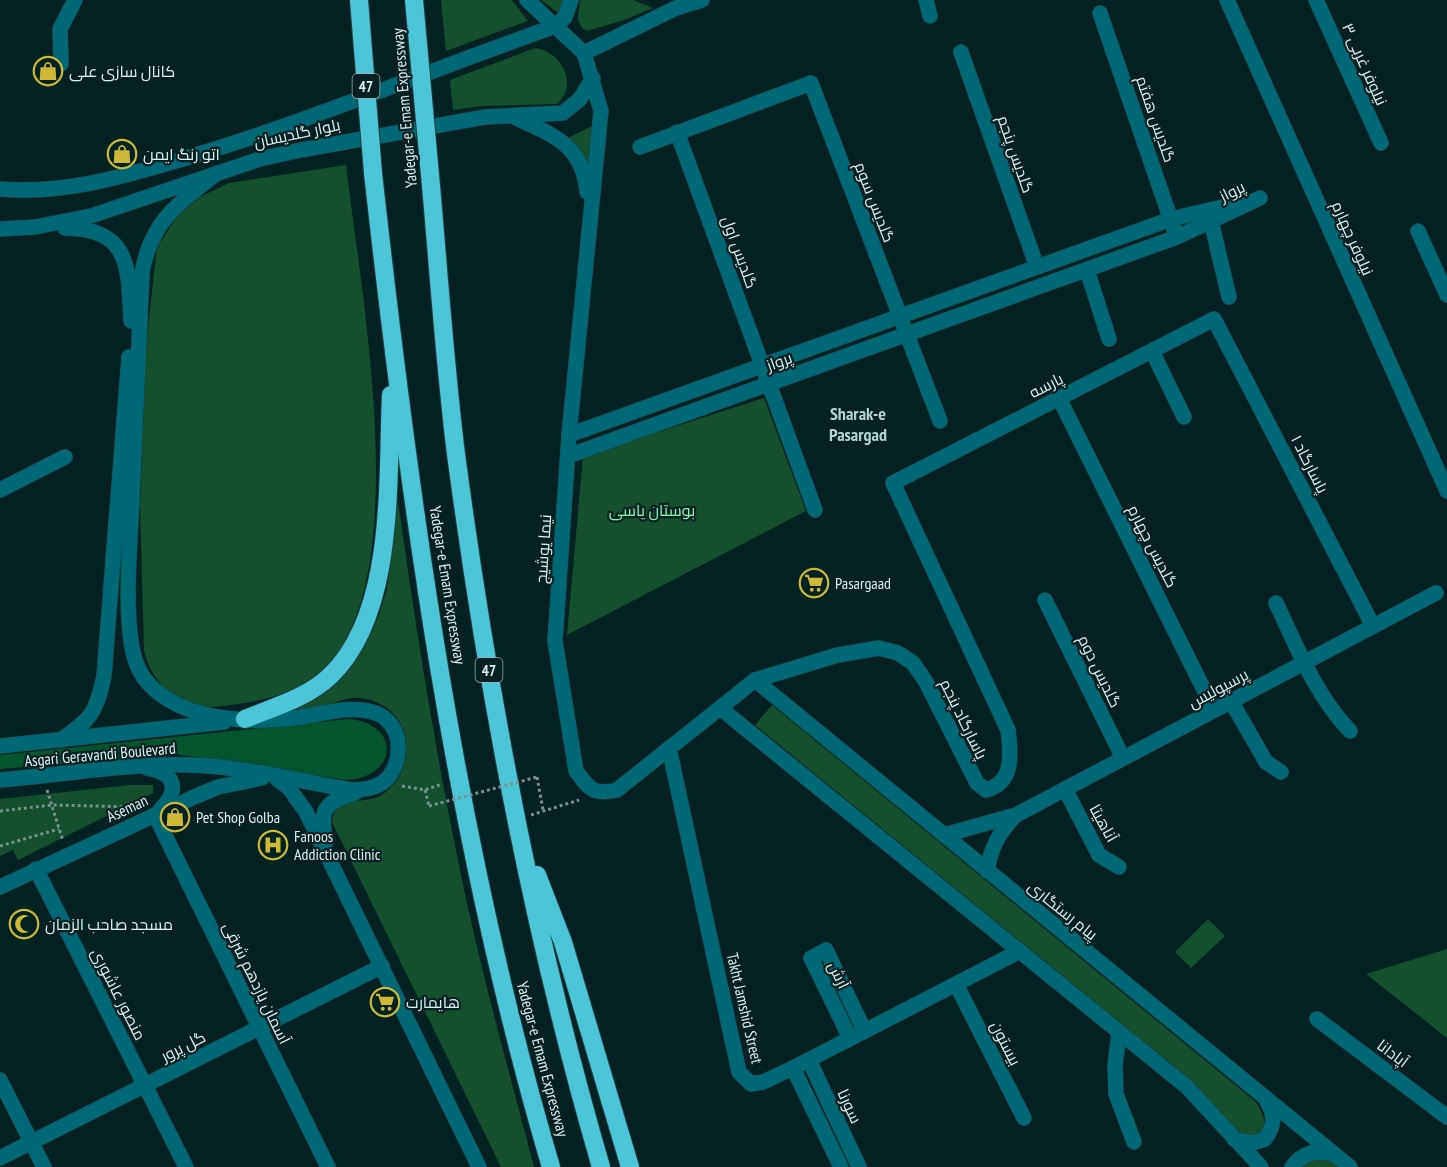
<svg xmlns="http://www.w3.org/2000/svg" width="1447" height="1167" font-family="'PT Sans Narrow',Cairo,sans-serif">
  <rect width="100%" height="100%" fill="#032221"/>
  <!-- green -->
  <g fill="#12502e">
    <path d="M441 0H512L528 21 446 51Z"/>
    <path d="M541 0H562V16Z"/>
    <path d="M580 0H633L653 8 624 20 587 31 582 28 578 20Z"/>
    <path d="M535 48C562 52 579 84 557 104L483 106 453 110 450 80Z"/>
    <path d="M592 126 590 168 568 138Z"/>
    <path d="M346 165C361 292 407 533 343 645 338 653 333 665 326 672 322 675 315 678 310 681 278 699 247 704 210 707 177 709 150 680 144 650L140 506 146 344 157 247 178 215 200 197 229 183Z"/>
    <path d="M764 398 806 511 567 635 583 456Z"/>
    <path d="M398 501C414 616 432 731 455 846 476 954 506 1060 534 1167H501L332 822 335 807C349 797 370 804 383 794 399 782 407 766 406 746 406 716 380 696 351 698 338 700 327 706 315 708 301 710 287 710 273 711L336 681 364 646 378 617 387 589Z"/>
    <path d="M772 705 1256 1102C1262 1112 1268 1122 1261 1133L1249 1136 1238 1133 1194 1083 755 725Z"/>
    <path d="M130 785H153V793L18 860 13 850 0 856V799Z"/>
    <path d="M1208 919 1225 936 1191 968 1175 952Z"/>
    <path d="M1447 949V1038L1366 974Z"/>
    <path d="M1321 1160 1333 1162 1339 1167H1302L1309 1161Z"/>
  </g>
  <!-- forest -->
  <path fill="#02552d" d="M348 719C402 723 398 778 346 780L175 754 0 769V755Z"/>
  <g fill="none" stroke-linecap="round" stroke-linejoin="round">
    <!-- minor casing -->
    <g stroke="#223f3e" stroke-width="16">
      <g id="minor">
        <path d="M527 0 584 53 601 111 569 435 555 641 576 771C590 790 594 795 617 790L755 680 838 655 879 648 898 653 913 663 926 682 977 783 986 790C1014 783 1011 754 1008 730L893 483 1214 319 1373 626"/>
        <path d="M926 0 930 16"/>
        <path d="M1227 0 1447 491"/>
        <path d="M1316 0 1381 143"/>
        <path d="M1100 13 1174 229"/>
        <path d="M961 52 1037 267"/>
        <path d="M584 53 676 8 702 0"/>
        <path d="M61 64 60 29 75 0"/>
        <path d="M516 118C553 135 583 145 587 192"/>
        <path d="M677 132 815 510"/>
        <path d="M640 147 811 83 940 421"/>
        <path d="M0 189C67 195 132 174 196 155 318 118 435 68 556 26L565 17 571 0"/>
        <path d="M1211 221 1229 297"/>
        <path d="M65 228C131 229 128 267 131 321"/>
        <path d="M0 229 35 227 91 216 260 159 301 150 485 117 563 113 580 99 593 78"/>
        <path d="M1418 231 1447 295"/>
        <path d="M1087 270 1109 339"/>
        <path d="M1152 351 1184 417"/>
        <path d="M1059 398 1214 710"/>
        <path d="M569 435 1171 219 1231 205"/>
        <path d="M568 456 1177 237 1260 198"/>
        <path d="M0 490 65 457"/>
        <path d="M1045 600 1123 758"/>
        <path d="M1276 603C1297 647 1316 696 1350 731"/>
        <path d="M755 680 1350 1167"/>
        <path d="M1231 701 1266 762 1281 772"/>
        <path d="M720 708 1187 1087 1261 1167"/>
        <path d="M61 740C92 718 96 713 104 676L129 357"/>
        <path d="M0 746 224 722"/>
        <path d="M669 748 739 1072 751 1084 763 1082 793 1068 1020 951"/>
        <path d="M147 768C176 773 180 790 160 810"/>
        <path d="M276 778 289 788 306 812 479 1167"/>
        <path d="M0 780C62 775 126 763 188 765 243 766 298 781 352 790 362 790 373 789 382 783 404 767 405 726 378 714 356 704 324 713 302 717 252 724 183 722 148 683 138 672 133 656 131 641 125 600 130 543 132 501 136 425 139 349 142 273 151 221 177 205 217 173"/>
        <path d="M1065 789 1099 855 1119 867"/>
        <path d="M155 815 328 1167"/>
        <path d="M944 835 1016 815 1436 593"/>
        <path d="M326 842C319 810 324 802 355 793"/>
        <path d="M36 869 186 1167"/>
        <path d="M987 871C991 848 998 834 1014 817"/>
        <path d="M0 887 194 797 218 787 262 778"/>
        <path d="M956 984 1024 1118"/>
        <path d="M1317 1019 1447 1117"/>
        <path d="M1119 1032 1115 1066 1116 1094 1134 1142"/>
        <path d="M850 1038 811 958 826 950 864 1030"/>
        <path d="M809 1060 859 1167"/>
        <path d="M793 1068 841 1167"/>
        <path d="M0 1080 44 1167"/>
        <path d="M1234 1139 1252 1143 1265 1139C1275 1125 1275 1116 1267 1101"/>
        <path d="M0 1158 382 966"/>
        <path d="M1292 1167C1304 1151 1315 1151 1334 1154"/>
      </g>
    </g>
    <!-- highway casing -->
    <g stroke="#223f3e" stroke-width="20">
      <g id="highway">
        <path d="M429 164C438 260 444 358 456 454 488 695 533 934 601 1167"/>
        <path d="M373 173C410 506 456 846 551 1167"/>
        <path d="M245 719C274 707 307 698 330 676 396 613 387 479 391 395"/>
        <path d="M537 875 563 942 630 1167"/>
      </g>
    </g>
    <!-- path -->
    <g stroke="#7a9190" stroke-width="3" stroke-dasharray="3 3" stroke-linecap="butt">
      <path d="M537 777 543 810"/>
      <path d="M402 786 425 790 442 784"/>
      <path d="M47 790 63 841"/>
      <path d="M425 790 429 806"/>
      <path d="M0 811 52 805 136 807"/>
      <path d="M531 815 579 800"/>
      <path d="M0 846 59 829"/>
    </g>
    <!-- minor -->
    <use href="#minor" stroke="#006774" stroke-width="15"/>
    <!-- highway -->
    <use href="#highway" stroke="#4dc5d9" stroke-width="18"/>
    <!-- highway-bridge casing -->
    <g stroke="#223f3e" stroke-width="20" stroke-linecap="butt">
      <g id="highway-bridge">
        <path d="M359 0 373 173"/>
        <path d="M414 0 429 164"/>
      </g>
    </g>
    <!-- path-bridge -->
    <path stroke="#7a9190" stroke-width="3" stroke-dasharray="3 3" stroke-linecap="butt" d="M429 806 537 777"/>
    <!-- highway-bridge -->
    <use href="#highway-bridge" stroke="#4dc5d9" stroke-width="18"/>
  </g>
  <!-- icons -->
  <defs>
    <g id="shop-ring" transform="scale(1.5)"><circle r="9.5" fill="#032221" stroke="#ceb837" stroke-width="1.5"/><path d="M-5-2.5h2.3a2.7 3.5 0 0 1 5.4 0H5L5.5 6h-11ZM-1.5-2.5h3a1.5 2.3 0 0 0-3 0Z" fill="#ceb837"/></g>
    <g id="supermarket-ring" transform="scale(1.5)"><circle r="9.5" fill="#032221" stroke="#ceb837" stroke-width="1.5"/><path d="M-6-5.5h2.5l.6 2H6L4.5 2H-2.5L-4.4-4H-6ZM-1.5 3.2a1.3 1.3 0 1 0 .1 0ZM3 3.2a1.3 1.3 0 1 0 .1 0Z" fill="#ceb837"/></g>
    <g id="hospital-ring" transform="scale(1.5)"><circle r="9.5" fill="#032221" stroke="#ceb837" stroke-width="1.5"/><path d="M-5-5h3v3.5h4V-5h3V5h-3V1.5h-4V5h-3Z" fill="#ceb837"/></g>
    <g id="mosque-ring" transform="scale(1.5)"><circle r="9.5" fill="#032221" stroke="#ceb837" stroke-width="1.5"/><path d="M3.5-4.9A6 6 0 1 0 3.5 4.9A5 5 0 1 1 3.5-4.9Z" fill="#ceb837"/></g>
  </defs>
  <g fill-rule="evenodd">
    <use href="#shop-ring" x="48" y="71"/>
    <use href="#shop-ring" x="122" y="154"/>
    <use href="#supermarket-ring" x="814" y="583"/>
    <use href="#shop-ring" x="175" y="817"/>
    <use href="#hospital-ring" x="273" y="845"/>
    <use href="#mosque-ring" x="24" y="924"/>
    <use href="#supermarket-ring" x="385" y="1002"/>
  </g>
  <g text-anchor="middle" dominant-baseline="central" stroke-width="4.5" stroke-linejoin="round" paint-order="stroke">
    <!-- shield labels -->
    <g fill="#032221" stroke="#9cb1b0" stroke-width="1.5">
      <rect x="352.5" y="74" width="27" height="24" rx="4.5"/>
      <rect x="475.5" y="658" width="27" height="24" rx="4.5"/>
    </g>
    <g font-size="15" font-weight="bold" fill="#ddeeed">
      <text x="366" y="86">47</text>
      <text x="489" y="670">47</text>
    </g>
    <!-- street labels -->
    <g font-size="16" fill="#ddeeed" stroke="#032221">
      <text transform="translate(1365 64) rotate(66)">نیلوفر غربی ۳</text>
      <text transform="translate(404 108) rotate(-95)">Yadegar-e Emam Expressway</text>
      <text transform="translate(1156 119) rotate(71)">گلدیس هفتم</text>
      <text transform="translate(297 133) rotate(-12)">بلوار گلدیسان</text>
      <text transform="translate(1016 154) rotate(71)">گلدیس پنجم</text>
      <text transform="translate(1232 191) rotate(-26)">پرواز</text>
      <text transform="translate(875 202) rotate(69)">گلدیس سوم</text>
      <text transform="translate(1353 238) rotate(66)">نیلوفر چهارم</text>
      <text transform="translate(740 252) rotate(70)">گلدیس اول</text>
      <text transform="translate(779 361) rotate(-20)">پرواز</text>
      <text transform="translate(1046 385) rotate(-27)">پارسه</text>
      <text transform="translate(1310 464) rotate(63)">پاسارگاد ۱</text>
      <text transform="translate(1153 546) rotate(63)">گلدیس چهارم</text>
      <text transform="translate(543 549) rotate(-86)">نیما یوشیج</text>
      <text transform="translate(448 585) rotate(81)">Yadegar-e Emam Expressway</text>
      <text transform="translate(1100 671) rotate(64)">گلدیس دوم</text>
      <text transform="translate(1218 688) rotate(-28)">پرسپولیس</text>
      <text transform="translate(964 719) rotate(64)">پاسارگاد پنجم</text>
      <text transform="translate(100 754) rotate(-5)">Asgari Geravandi Boulevard</text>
      <text transform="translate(127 808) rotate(-25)">Aseman</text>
      <text transform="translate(1104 823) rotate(61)">آناهیتا</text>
      <text transform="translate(1063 910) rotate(39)">پیام رستگاری</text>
      <text transform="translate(839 975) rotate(64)">آرش</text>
      <text transform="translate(257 983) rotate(64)">آسمان یازدهم شرقی</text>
      <text transform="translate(119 994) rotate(63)">منصور عاشوری</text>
      <text transform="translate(745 1008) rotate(77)">Takht Jamshid Street</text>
      <text transform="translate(1006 1043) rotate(63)">بیستون</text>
      <text transform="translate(183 1046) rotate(-27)">گل پرور</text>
      <text transform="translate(1393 1053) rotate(37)">آپادانا</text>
      <text transform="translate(543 1059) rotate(75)">Yadegar-e Emam Expressway</text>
      <text transform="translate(850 1106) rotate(65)">سورنا</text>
    </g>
    <!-- poi labels -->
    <g font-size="16" fill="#ddeeed" stroke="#032221" text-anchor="start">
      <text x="69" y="71">کانال سازی علی</text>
      <text x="143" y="154">اتو رنگ ایمن</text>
      <text x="835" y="583">Pasargaad</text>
      <text x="196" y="817">Pet Shop Golba</text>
      <text x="294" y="836">Fanoos<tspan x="294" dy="18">Addiction Clinic</tspan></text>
      <text x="45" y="924">مسجد صاحب الزمان</text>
      <text x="406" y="1002">هایمارت</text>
    </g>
    <!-- park labels -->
    <g font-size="16" fill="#81faaf" stroke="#032221">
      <text x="652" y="510">بوستان یاسی</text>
    </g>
    <!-- neighbourhood labels -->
    <g font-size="18" font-weight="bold" fill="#b3d4d2" stroke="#032221">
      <text x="858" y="413">Sharak-e<tspan x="858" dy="21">Pasargad</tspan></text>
    </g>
  </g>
</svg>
